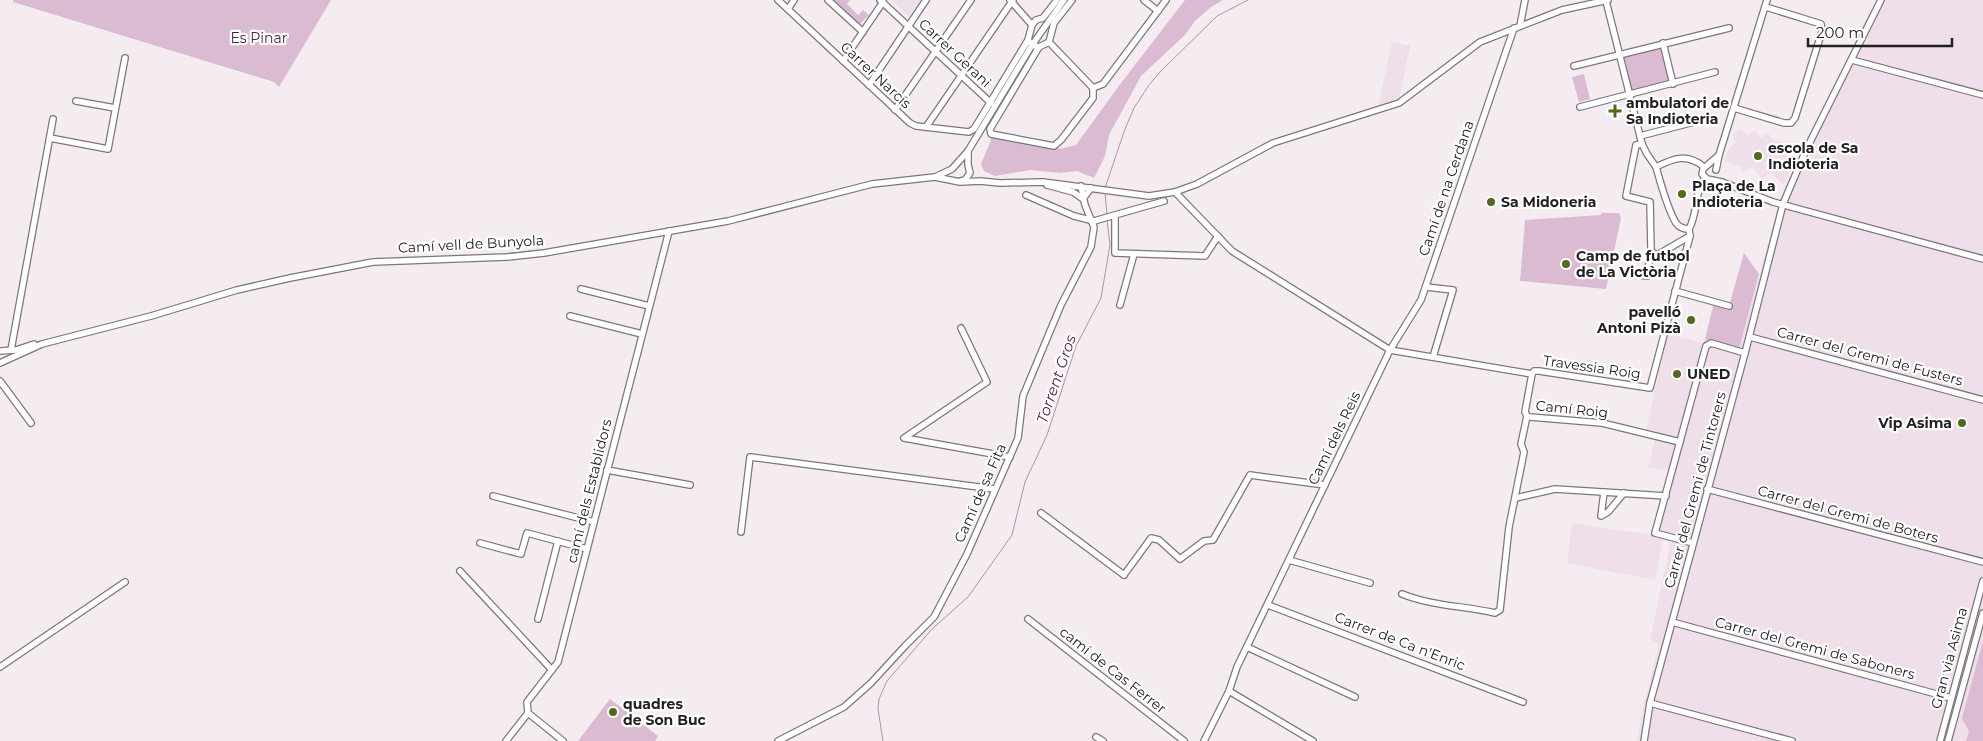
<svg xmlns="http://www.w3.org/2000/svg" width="1983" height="741" font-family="Montserrat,sans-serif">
  <rect width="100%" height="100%" fill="#f5ecf2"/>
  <!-- built -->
  <g fill="#eedfea">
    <path d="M891 0H922L909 17Z"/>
    <path d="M1884 0H1983V741H1637L1643 707 1659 645 1650 640 1671 540 1663 538 1655 580 1567 563 1572 523 1652 535 1670 470 1648 468 1655 439 1645 435 1668 334 1703 343 1704 339 1739 348 1783 190 1870 13Z"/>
    <path d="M1392 42 1410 46 1400 95 1399 99 1378 107Z"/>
    <path d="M1741 129 1748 135 1755 130 1761 138 1768 133 1773 140 1775 139 1778 142 1780 141 1795 162 1784 184 1780 182 1771 172 1762 179 1752 166 1744 172 1738 164 1735 166 1732 163 1725 161 1727 151 1736 142 1732 135Z"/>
  </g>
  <!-- green -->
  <g fill="#dabbd2">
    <path d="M13 0H331L279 87 274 82 13 2Z"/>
    <path d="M833 0H850L847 4 858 15 863 10 869 15 859 25Z"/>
    <path d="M1185 0H1223L1211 7 1195 21 1185 35 1141 76 1109 135 1105 156 1094 178 1077 171 1060 173 1030 170 995 176 984 171 981 164 991 140V134L1054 146 1060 149 1076 145 1118 87Z"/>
    <path d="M1663 43 1673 84 1630 95 1620 54Z"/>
    <path d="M1584 74 1590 99 1579 102 1572 77Z"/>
    <path d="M1601 213H1619L1621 218 1606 289 1520 281 1525 220 1601 215Z"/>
    <path d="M1744 253 1759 274 1739 349 1705 339 1714 302 1729 306Z"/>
    <path d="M1983 641V741H1966L1969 731 1962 718Z"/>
    <path d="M610 699 658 736 655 741H578Z"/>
  </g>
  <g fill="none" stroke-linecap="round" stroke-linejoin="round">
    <!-- stream -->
    <g stroke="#b290aa" stroke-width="1">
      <path d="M1105 188 1125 129 1134 108 1149 85 1160 72 1217 16 1248 0"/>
      <path d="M1105 192 1107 215"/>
      <path d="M883 741 878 709 879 699 887 681 932 629 968 597 1012 535 1025 482 1047 435 1076 346 1101 298 1110 245 1107 219"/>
    </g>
    <!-- minor casing -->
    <g stroke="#7d767b" stroke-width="8">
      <g id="minor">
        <path d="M778 0 910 123 916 126 969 132 974 129 1028 40"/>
        <path d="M828 0 863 32"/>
        <path d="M880 0 991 103"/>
        <path d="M1010 0 1032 25"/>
        <path d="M1057 0 1043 18 1036 20 1032 25 1028 40 1032 45 1039 47 1049 42 1054 23 1072 0"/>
        <path d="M1144 0 1158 11"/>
        <path d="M1606 1 1642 144 1647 154 1656 167"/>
        <path d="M788 9 794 0"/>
        <path d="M1520 26 1525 0"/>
        <path d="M1049 42 1093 88"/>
        <path d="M1663 43 1673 84"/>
        <path d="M1039 47 990 129 991 134 1054 146 1061 140 1093 98V88"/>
        <path d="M1852 60 1983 95"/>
        <path d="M843 61 883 2"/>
        <path d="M1574 66 1729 28"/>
        <path d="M869 85 926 0"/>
        <path d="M1093 88 1103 84 1166 0"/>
        <path d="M76 101 115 108"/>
        <path d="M1580 107 1715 72"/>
        <path d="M1734 108 1784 123H1791L1795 118 1822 31 1821 24 1766 7"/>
        <path d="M895 110 971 0"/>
        <path d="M926 127 1013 0"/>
        <path d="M1640 136 1694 122"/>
        <path d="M50 138 108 149 125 58"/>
        <path d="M1642 144 1636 145 1626 196 1650 202 1651 249 1653 254H1659L1690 236"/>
        <path d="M1719 155 1703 169 1702 174 1707 179 1722 182 1773 202 1983 259"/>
        <path d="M1704 167C1687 153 1674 158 1656 167 1661 184 1667 208 1676 223 1679 227 1684 229 1689 229 1698 213 1694 193 1705 178"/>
        <path d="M1716 170 1719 155 1767 0"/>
        <path d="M935 177 952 169 968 151 1032 45 1064 0"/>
        <path d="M961 181 965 180 970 173 968 165V151"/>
        <path d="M1047 185 1073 192 1083 199 1091 188"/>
        <path d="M1175 192 1232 251 1390 350 1532 374 1525 412 1527 416 1530 417 1602 423 1680 442"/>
        <path d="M1026 195 1074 216 1094 221 1164 201"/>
        <path d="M1115 216V253L1205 256 1218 236"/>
        <path d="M1631 274 1647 276 1650 256 1653 254"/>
        <path d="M1426 287 1453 290 1433 357"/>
        <path d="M581 289 649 306"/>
        <path d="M1675 291 1729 306"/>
        <path d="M1120 305 1134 254"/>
        <path d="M570 316 642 334"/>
        <path d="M961 328 987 382 904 438 1010 457"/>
        <path d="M1750 337 1983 400"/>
        <path d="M11 350 53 119"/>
        <path d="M0 351 16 350 34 344"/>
        <path d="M0 363 42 344 151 316 237 290 290 278 373 262 507 257 544 253 728 221 872 184 935 177 960 182 980 181 1000 183 1043 182 1149 196 1175 192 1197 184 1273 143 1399 103 1480 42 1562 10 1608 0"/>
        <path d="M1532 374 1534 371H1539L1650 388 1690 236 1689 229"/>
        <path d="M0 381 31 423"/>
        <path d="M607 470 690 485"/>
        <path d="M1707 489 1983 562"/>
        <path d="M1604 492 1601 516 1608 512 1624 493"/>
        <path d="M493 496 594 522"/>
        <path d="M1516 498 1555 489 1666 496"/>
        <path d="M1041 513 1124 575 1151 538 1159 540 1180 559 1204 541 1213 540 1250 475 1325 485"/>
        <path d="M741 532 750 457 994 489"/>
        <path d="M480 543 521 554 527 533 587 549"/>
        <path d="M1693 543 1655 533 1706 346 1711 343 1745 353"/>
        <path d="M1289 560 1370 583"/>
        <path d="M460 571 552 670"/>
        <path d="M1402 594C1432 606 1465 606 1495 613L1500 610 1509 527 1524 452 1521 444 1527 416"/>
        <path d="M1268 605 1523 702"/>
        <path d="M538 619 558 541"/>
        <path d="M1028 619 1184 741"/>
        <path d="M1672 622 1951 698"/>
        <path d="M1247 647 1355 697"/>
        <path d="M0 667 125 582"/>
        <path d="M1229 691 1313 741"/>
        <path d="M1650 703 1792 741"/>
        <path d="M528 713 563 741"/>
        <path d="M1096 737 1103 741"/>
        <path d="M506 741 528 713 527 702 558 662 669 231"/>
        <path d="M778 741 844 707 871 683 905 646 934 617 967 554 1018 438 1023 396 1061 305 1091 247 1094 227 1085 205 1081 186"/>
        <path d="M1204 741 1229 691 1237 667 1390 350 1421 300 1514 28"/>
        <path d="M1644 741 1650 703 1745 353 1783 204 1806 150 1881 0"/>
        <path d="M1940 741 1983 581"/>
        <path d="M1948 741 1983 613"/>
      </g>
    </g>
    <!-- minor -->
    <use href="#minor" stroke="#fff" stroke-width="5.5"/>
  </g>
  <!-- markers -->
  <g fill="#526918" stroke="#fff" stroke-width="2">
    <path d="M1612.5 103.5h5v5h5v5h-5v5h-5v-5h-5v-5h5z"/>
    <circle cx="1758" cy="156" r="5"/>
    <circle cx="1682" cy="194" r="5"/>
    <circle cx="1491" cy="202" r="5"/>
    <circle cx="1566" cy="264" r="5"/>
    <circle cx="1691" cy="320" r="5"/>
    <circle cx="1677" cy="374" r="5"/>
    <circle cx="1962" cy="423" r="5"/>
    <circle cx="613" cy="712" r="5"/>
  </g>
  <g text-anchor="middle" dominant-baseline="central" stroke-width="4.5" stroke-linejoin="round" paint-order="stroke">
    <!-- park labels -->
    <g font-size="14" fill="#4d2145" stroke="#fff">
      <text x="259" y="38">Es Pinar</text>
    </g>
    <!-- street labels -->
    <g font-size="14" fill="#232022" stroke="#fff">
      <text transform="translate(955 53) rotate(43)">Carrer Gerani</text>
      <text transform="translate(876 75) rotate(43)">Carrer Narcís</text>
      <text transform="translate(1446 188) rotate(-71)">Camí de na Cerdana</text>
      <text transform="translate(471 244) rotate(-3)">Camí vell de Bunyola</text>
      <text transform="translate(1870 356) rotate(15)">Carrer del Gremi de Fusters</text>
      <text transform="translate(1592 367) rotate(8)">Travessia Roig</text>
      <text transform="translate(1572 409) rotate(6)">Camí Roig</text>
      <text transform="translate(1334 438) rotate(-64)">Camí dels Reis</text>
      <text transform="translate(1695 490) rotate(-75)">Carrer del Gremi de Tintorers</text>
      <text transform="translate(589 491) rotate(-76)">camí dels Establidors</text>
      <text transform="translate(980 493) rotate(-66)">Camí de sa Fita</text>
      <text transform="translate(1848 514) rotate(15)">Carrer del Gremi de Boters</text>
      <text transform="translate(1400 641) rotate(21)">Carrer de Ca n'Enric</text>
      <text transform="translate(1815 648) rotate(15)">Carrer del Gremi de Saboners</text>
      <text transform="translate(1949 658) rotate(-75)">Gran via Asima</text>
      <text transform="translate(1113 670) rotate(38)">camí de Cas Ferrer</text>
    </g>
    <!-- poi labels -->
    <g font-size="14" font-weight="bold" fill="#232022" stroke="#fff" text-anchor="start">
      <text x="1626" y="103">ambulatori de<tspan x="1626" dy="16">Sa Indioteria</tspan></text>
      <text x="1768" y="148">escola de Sa<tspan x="1768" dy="16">Indioteria</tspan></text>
      <text x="1692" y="186">Plaça de La<tspan x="1692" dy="16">Indioteria</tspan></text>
      <text x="1501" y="202">Sa Midoneria</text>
      <text x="1576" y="256">Camp de futbol<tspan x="1576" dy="16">de La Victòria</tspan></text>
      <text x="1681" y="312" text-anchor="end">pavelló<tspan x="1681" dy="16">Antoni Pizà</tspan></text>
      <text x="1687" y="374">UNED</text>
      <text x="1952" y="423" text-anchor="end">Vip Asima</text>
      <text x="623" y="704">quadres<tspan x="623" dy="16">de Son Buc</tspan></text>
    </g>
    <!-- water labels -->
    <g font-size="15" font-style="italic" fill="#502448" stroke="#fff">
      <text transform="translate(1056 379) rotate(-71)">Torrent Gros</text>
    </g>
  </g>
  <!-- scale -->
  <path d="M1808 38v8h144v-8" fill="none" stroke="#232022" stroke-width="2.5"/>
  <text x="1816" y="38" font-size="15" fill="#232022" stroke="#ffffff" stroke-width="4" paint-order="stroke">200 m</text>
</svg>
